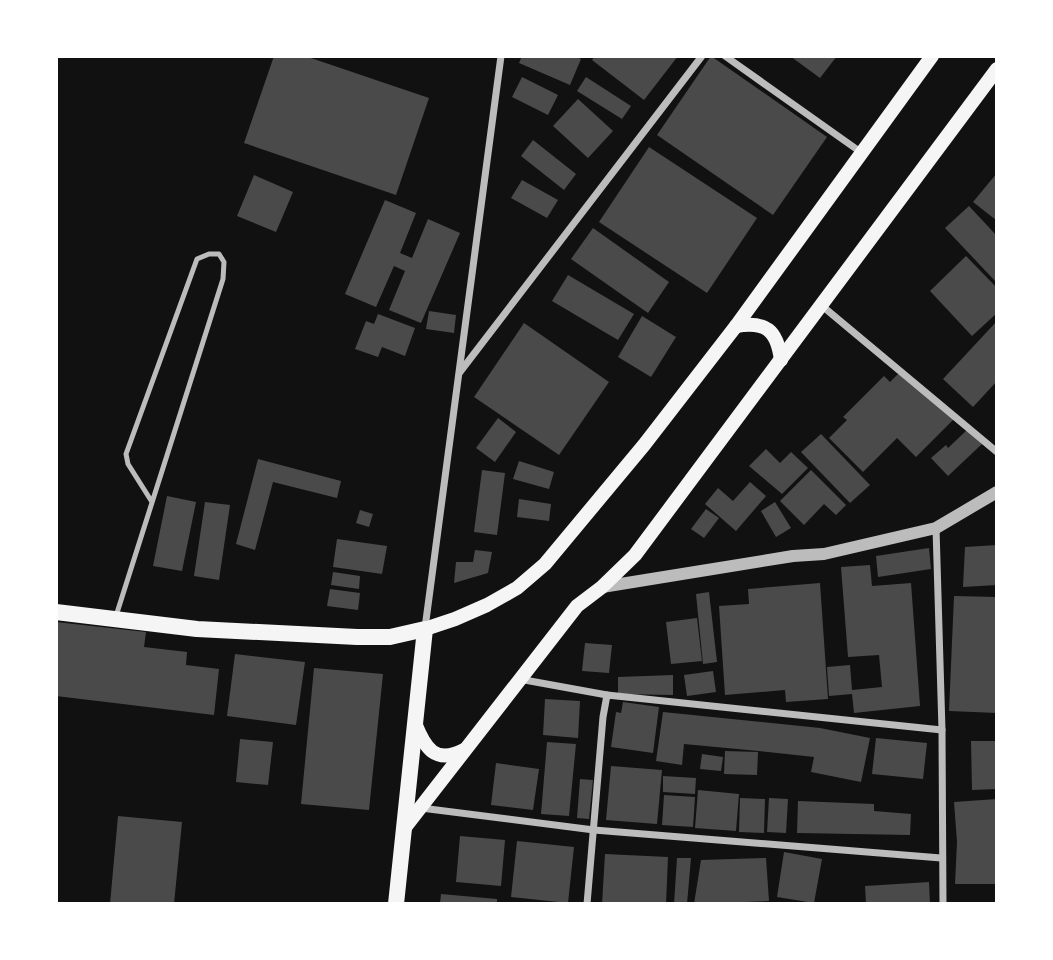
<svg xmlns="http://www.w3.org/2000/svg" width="1053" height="960" font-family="Quicksand,sans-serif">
  <rect width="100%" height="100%" fill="#111"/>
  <!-- building -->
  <g fill="#4a4a4a">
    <path d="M274 56H305L429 98 396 195 244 143Z"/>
    <path d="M522 56H574L581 59 570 85 519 63Z"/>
    <path d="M595 56H678L644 100 592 60Z"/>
    <path d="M711 56 827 137 773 215 657 135Z"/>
    <path d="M790 56H837L820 78Z"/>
    <path d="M522 77 558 95 548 115 512 97Z"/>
    <path d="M586 77 631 106 622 119 577 91Z"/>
    <path d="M578 99 613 131 588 158 553 126Z"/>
    <path d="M533 140 576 174 564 190 521 156Z"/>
    <path d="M649 147 757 218 707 293 599 222Z"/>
    <path d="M997 173V218L996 220 973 202Z"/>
    <path d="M254 175 293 192 276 232 237 216Z"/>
    <path d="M522 180 558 200 547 218 511 198Z"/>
    <path d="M385 200 416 213 400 253 412 258 428 219 460 233 421 323 389 310 405 271 394 266 376 307 345 294Z"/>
    <path d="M969 206 997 236V283L945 228Z"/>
    <path d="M593 228 669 282 648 313 571 259Z"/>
    <path d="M966 256 997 288V313L972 336 930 291Z"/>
    <path d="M568 275 634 314 618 340 552 301Z"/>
    <path d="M429 311 456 315 454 333 426 329Z"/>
    <path d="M378 314 415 328 405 356 382 347 378 357 355 349 366 321 374 324Z"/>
    <path d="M642 316 676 337 651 377 618 357Z"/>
    <path d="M997 321V381L973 407 943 379Z"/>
    <path d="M524 323 609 382 559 455 474 397Z"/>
    <path d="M900 372 955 418 916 457 897 438 863 472 829 438 847 420 843 417 884 376 890 382Z"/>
    <path d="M498 418 516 432 495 462 476 448Z"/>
    <path d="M968 429 982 444 948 476 931 458 946 445 948 448Z"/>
    <path d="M821 434 870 485 850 503 801 452Z"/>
    <path d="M766 449 780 463 791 452 808 468 782 494 749 466Z"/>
    <path d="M258 459 341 481 337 498 273 482 255 550 236 544Z"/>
    <path d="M519 461 554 472 549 489 513 479Z"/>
    <path d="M482 470 505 473 497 535 474 532Z"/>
    <path d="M811 470 846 505 836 515 824 504 804 525 780 501Z"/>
    <path d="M750 482 766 496 736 531 705 504 718 488 733 501Z"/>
    <path d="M167 496 196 502 182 571 153 566Z"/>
    <path d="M519 499 551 504 549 521 517 517Z"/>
    <path d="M205 502 230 505 219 580 194 576Z"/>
    <path d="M775 502 791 528 776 537 761 511Z"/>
    <path d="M706 509 719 518 704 538 691 529Z"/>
    <path d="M360 510 373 514 369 527 356 523Z"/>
    <path d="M337 539 387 546 382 574 333 567Z"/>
    <path d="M997 545V585L963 587 965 547Z"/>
    <path d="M929 548 931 569 878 577 876 556Z"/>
    <path d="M475 550 492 552 488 573 454 583 456 562H473Z"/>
    <path d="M870 565 872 586 911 583 920 706 854 713 852 694 829 696 827 667 850 665 852 690 882 687 879 655 848 657 841 567Z"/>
    <path d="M333 572 360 576 359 589 331 585Z"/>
    <path d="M820 583 828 699 786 702 785 690 725 695 719 606 749 604 748 589Z"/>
    <path d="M330 589 360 593 358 610 327 606Z"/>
    <path d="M709 592 717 662 703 664 696 594Z"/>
    <path d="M954 596 997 597V713L949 711Z"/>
    <path d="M697 618 702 661 671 664 666 622Z"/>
    <path d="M56 622 146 632 144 647 187 652 186 665 219 669 214 715 56 696Z"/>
    <path d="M585 643 612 645 609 673 582 671Z"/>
    <path d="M235 654 305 662 296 725 227 716Z"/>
    <path d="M314 668 383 674 369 810 301 804Z"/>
    <path d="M713 671 716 692 687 696 684 675Z"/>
    <path d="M673 675V695L618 694V677Z"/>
    <path d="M545 699 580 701 578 738 543 735Z"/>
    <path d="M623 702 659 707 653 753 611 747 616 712 621 713Z"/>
    <path d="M663 712 820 728 870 738 861 782 811 772 814 757 768 752 684 744 682 765 656 761Z"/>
    <path d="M876 738 927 743 923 779 872 774Z"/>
    <path d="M240 739 273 742 268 785 236 782Z"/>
    <path d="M971 741H997V789L972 790Z"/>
    <path d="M547 742 576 744 569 816 541 814Z"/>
    <path d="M725 751 758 752 757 775 724 774Z"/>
    <path d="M702 754 723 757 721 771 700 769Z"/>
    <path d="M496 763 539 769 533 810 491 805Z"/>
    <path d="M611 766 662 770 657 824 606 820Z"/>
    <path d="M663 776 696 778 695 794 663 792Z"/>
    <path d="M580 779 593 780 589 819 577 818Z"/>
    <path d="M698 790 739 794 736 831 695 828Z"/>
    <path d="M664 795 695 797 693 827 662 825Z"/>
    <path d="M740 798 765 799 764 833 739 832Z"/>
    <path d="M769 798 788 799 786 833 767 832Z"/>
    <path d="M997 799V884H955L957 842 954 802Z"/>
    <path d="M798 801 874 804V811L911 814 910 835 797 833Z"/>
    <path d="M118 816 182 822 174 904H110Z"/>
    <path d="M460 836 505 840 501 886 456 882Z"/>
    <path d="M517 841 574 847 568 903 511 897Z"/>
    <path d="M784 852 822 859 814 903 777 897Z"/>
    <path d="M605 854 668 857 666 904H602Z"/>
    <path d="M677 858H691L687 904H674Z"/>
    <path d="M766 858 769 901 694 904 701 860Z"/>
    <path d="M929 882 930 904H866L865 886Z"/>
    <path d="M441 894 497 899V904H440Z"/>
  </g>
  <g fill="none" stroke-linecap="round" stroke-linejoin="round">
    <!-- service -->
    <path stroke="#bcbcbc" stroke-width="5" d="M116 616 223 279 224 262 219 254H209L197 259 126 454 128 464 152 502"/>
    <!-- minor -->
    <g stroke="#bcbcbc" stroke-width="7">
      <path d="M725 56 862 153"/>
      <path d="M821 305 997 452"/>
      <path d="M460 372 702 56"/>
      <path d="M936 528 942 730 943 904"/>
      <path d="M425 628 501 56"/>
      <path d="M519 679 607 695"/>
      <path d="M421 808 594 830 941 858"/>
      <path d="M587 904 603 717 607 695 942 730"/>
    </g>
    <!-- tertiary -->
    <path stroke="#bcbcbc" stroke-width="12" d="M602 587 793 556 824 554 936 528 997 492"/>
    <!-- secondary -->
    <g stroke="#f5f5f5" stroke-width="14">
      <path d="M736 326C766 321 777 330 781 360"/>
      <path d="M425 629 455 619 487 605 517 588 545 564 644 445 736 326 932 56"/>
      <path d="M415 723C425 748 435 765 464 750"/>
      <path d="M403 830 577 606 602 587 635 555 997 69"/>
    </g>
    <!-- primary -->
    <path stroke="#f5f5f5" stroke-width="16" d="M56 612 197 629 357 637H390L425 629 396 904"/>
  </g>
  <!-- border -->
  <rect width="1053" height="960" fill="none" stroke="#ffffff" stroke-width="116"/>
</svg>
